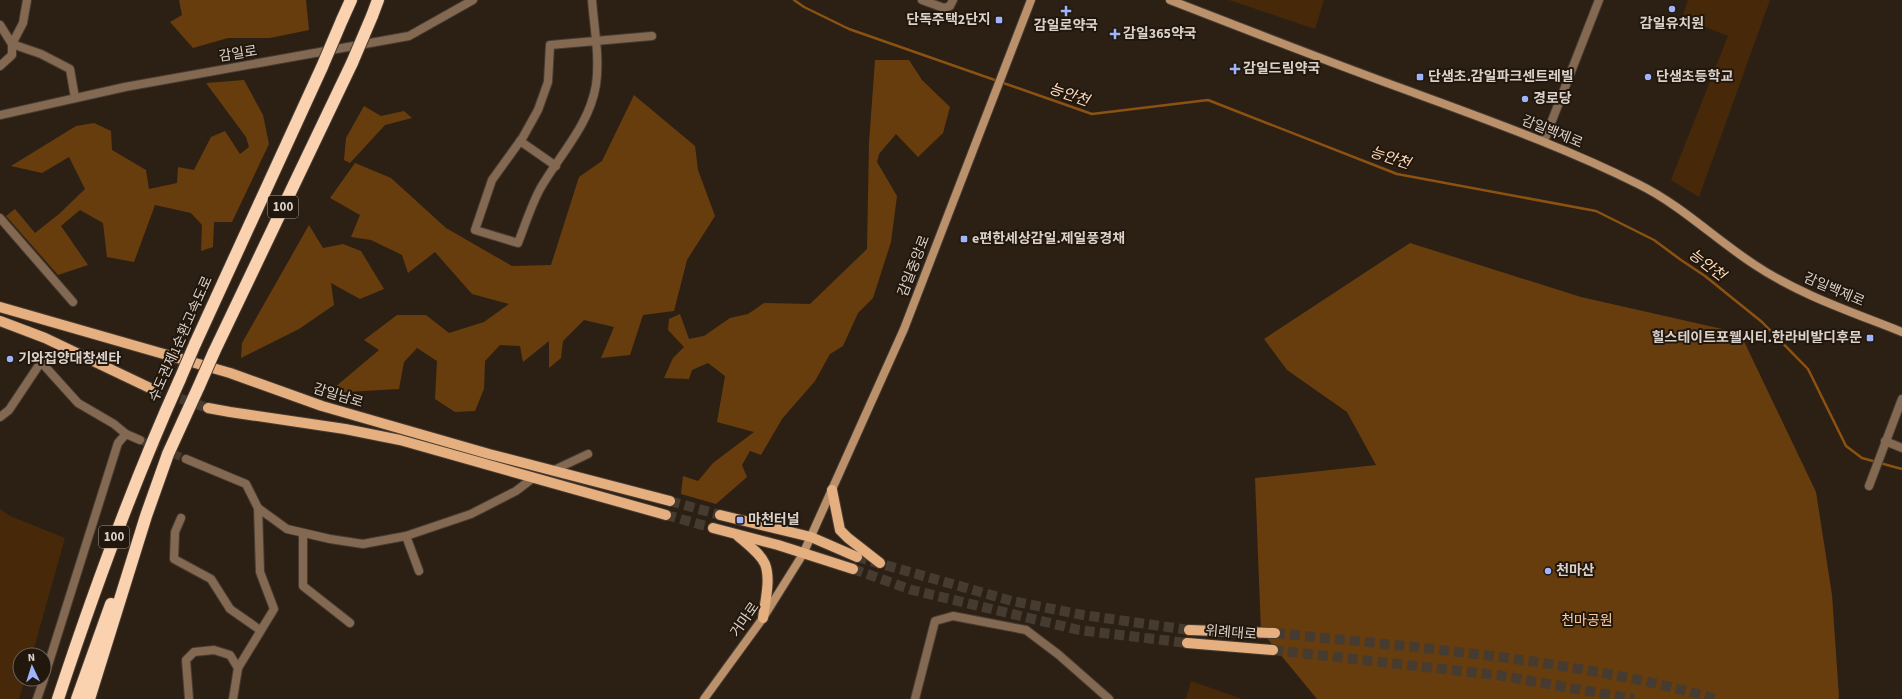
<svg xmlns="http://www.w3.org/2000/svg" width="1902" height="699" font-family="'Source Sans 3','Noto Sans KR',sans-serif">
  <rect width="100%" height="100%" fill="#2c2015"/>
  <!-- green -->
  <g fill="#47290a">
    <path d="M1229 0H1324L1315 29Z"/>
    <path d="M1688 0H1770L1699 197 1671 180 1728 36 1682 18Z"/>
    <path d="M0 509 10 516 65 538 32 655H20V679H25L19 699H0Z"/>
    <path d="M1191 681 1242 699H1186Z"/>
  </g>
  <!-- forest -->
  <g fill="#683d0d">
    <path d="M179 0H306L309 30 270 38H228L193 48 170 22 182 15Z"/>
    <path d="M875 60H909L922 80 950 107 943 133 918 157 896 134 879 154 877 162 897 196 891 242 873 298 858 313 843 346 830 354 815 381 782 419 761 455 750 451 742 465 747 477 716 504 681 494 683 476 698 481 713 463 754 432 717 422 725 376 708 363 692 370 689 379 664 378 673 358 684 347 668 330 669 319 680 314 689 339 704 336 730 318 748 314 764 303 810 304 867 249 869 143Z"/>
    <path d="M244 80 263 115 269 144 232 222H214L213 247 201 251 202 225 191 213 155 205 134 262 107 257 103 223 80 210 61 226 88 265 58 275 6 216 15 209 35 233 59 214 85 189 69 157 42 173 11 166 76 126 94 123 111 131 112 150 146 170 149 189 177 183 178 167 194 170 211 137 225 131 240 154 249 147 246 137 206 83Z"/>
    <path d="M634 95 695 146 698 170 715 216 687 260 674 311 643 315 630 355 601 358 614 327 584 320 563 341 561 358 549 368V341L523 362 520 346 500 345 485 361 484 389 475 411 455 412 435 399 437 361 417 348 404 362 399 389 328 393 379 350 364 340 397 315H426L449 333 484 322 509 304 472 294 435 252 408 273 402 255 371 240 351 237 360 215 330 198 355 163 391 178 446 228 512 266 551 265 579 177 602 161Z"/>
    <path d="M364 106 381 116 404 111 412 118 385 125 350 163 344 160 346 138Z"/>
    <path d="M309 225 323 248 343 244 361 251 384 289 360 299 331 283 334 305 299 329 241 358 242 343Z"/>
    <path d="M1410 243 1581 297 1740 333 1816 492 1832 595 1839 697 1838 699H1317L1261 631 1255 478 1376 465 1347 412 1287 370 1264 339Z"/>
  </g>
  <g fill="none" stroke-linecap="round" stroke-linejoin="round">
    <!-- stream -->
    <path stroke="#8c5211" stroke-width="2.5" d="M794 0 804 7 849 29 1092 114 1208 100 1397 174 1596 211 1654 240 1681 260 1705 276 1762 322 1808 369 1846 446 1862 458 1902 469"/>
    <!-- minor-tunnel -->
    <path stroke="#463b30" stroke-width="8" stroke-dasharray="8 4" stroke-linecap="butt" d="M140 440 186 459"/>
    <!-- primary-tunnel -->
    <g stroke="#463b30" stroke-width="10" stroke-dasharray="10 5" stroke-linecap="butt">
      <path d="M152 389 208 408"/>
      <path d="M670 501 720 515"/>
      <path d="M666 515 713 528"/>
      <path d="M857 557 1012 601 1083 615 1189 630"/>
      <path d="M853 569 912 590 1079 630 1187 643"/>
      <path d="M1275 633C1365 642 1454 650 1543 663 1600 672 1659 682 1715 699"/>
      <path d="M1273 650 1497 675 1634 699"/>
    </g>
    <!-- minor casing -->
    <g stroke="#483c32" stroke-width="10">
      <g id="minor">
        <path d="M27 0 23 23 12 44 41 54 70 69 75 98"/>
        <path d="M592 0C594 28 600 57 596 85 589 126 560 154 540 189 531 206 525 225 518 243L475 230 492 180 523 137 538 110 548 82 550 45 652 36"/>
        <path d="M922 0 944 8 950 6 953 0"/>
        <path d="M0 25 12 44V55L0 66"/>
        <path d="M520 141 556 166"/>
        <path d="M0 218 73 302"/>
        <path d="M0 417 9 410 41 362 78 403 114 424 126 434 140 440"/>
        <path d="M1885 441 1902 448"/>
        <path d="M186 459 246 484 258 508 260 572 274 609 238 668 233 699"/>
        <path d="M552 471 588 454"/>
        <path d="M1869 486 1902 399"/>
        <path d="M258 508 287 529 330 539 363 544 406 536 471 514 516 491 533 478"/>
        <path d="M181 518 175 532 174 559 211 579 230 609 260 630"/>
        <path d="M303 533V586L350 623"/>
        <path d="M406 536 419 571"/>
        <path d="M44 678 118 443 126 434"/>
        <path d="M37 699 44 679"/>
        <path d="M189 699 186 660 194 652 214 650 230 655 238 668"/>
        <path d="M915 699 935 621 953 616 1026 630 1059 655 1109 699"/>
      </g>
    </g>
    <!-- tertiary casing -->
    <g stroke="#483c32" stroke-width="10">
      <g id="tertiary">
        <path d="M0 115 125 87 409 36 473 0"/>
        <path d="M1544 141 1599 0"/>
      </g>
    </g>
    <!-- secondary casing -->
    <g stroke="#483c32" stroke-width="10">
      <g id="secondary">
        <path d="M1170 0C1250 31 1329 62 1409 91 1487 120 1564 147 1638 184 1681 205 1715 239 1755 265 1800 295 1852 312 1902 332"/>
        <path d="M704 699 763 618 803 554 904 329 1031 0"/>
      </g>
    </g>
    <!-- primary casing -->
    <g stroke="#483c32" stroke-width="12">
      <g id="primary">
        <path d="M0 307 230 373 322 406 489 454 670 501"/>
        <path d="M0 321 45 338 152 389"/>
        <path d="M208 408 230 412 345 429 400 440 666 515"/>
        <path d="M832 490 840 530 848 538 880 563"/>
        <path d="M720 515 811 537 857 557"/>
        <path d="M713 528 778 545 853 569"/>
        <path d="M738 536C747 544 760 553 765 564 771 579 765 602 763 618"/>
        <path d="M1189 630 1275 633"/>
        <path d="M1187 643 1273 650"/>
      </g>
    </g>
    <!-- motorway casing -->
    <g stroke="#483c32" stroke-width="14">
      <g id="motorway">
        <path d="M372 16 378 0"/>
        <path d="M342 20 351 0"/>
        <path d="M195 344 322 67"/>
        <path d="M214 352 352 63"/>
        <path d="M58 699C94 590 133 483 180 379"/>
        <path d="M77 699 111 604"/>
        <path d="M89 699 146 516 168 454 199 386"/>
      </g>
    </g>
    <!-- minor -->
    <use href="#minor" stroke="#836952" stroke-width="8"/>
    <!-- tertiary -->
    <use href="#tertiary" stroke="#836952" stroke-width="8"/>
    <!-- secondary -->
    <use href="#secondary" stroke="#bb916c" stroke-width="8"/>
    <!-- primary -->
    <use href="#primary" stroke="#e6af7f" stroke-width="10"/>
    <!-- motorway -->
    <use href="#motorway" stroke="#fad2b0" stroke-width="12"/>
    <!-- motorway-bridge casing -->
    <g stroke="#483c32" stroke-width="14" stroke-linecap="butt">
      <g id="motorway-bridge">
        <path d="M352 63 372 16"/>
        <path d="M322 67 342 20"/>
        <path d="M180 379 195 344"/>
        <path d="M199 386 214 352"/>
      </g>
    </g>
    <!-- motorway-bridge -->
    <use href="#motorway-bridge" stroke="#fad2b0" stroke-width="12"/>
  </g>
  <!-- markers -->
  <g fill="#a0b3fd" stroke="#22170c" stroke-width="1.5">
    <circle cx="1672" cy="9" r="4"/>
    <path d="M1064 5h4v4h4v4h-4v4h-4v-4h-4v-4h4z"/>
    <rect x="995" y="16" width="8" height="8" rx="2"/>
    <path d="M1113 28h4v4h4v4h-4v4h-4v-4h-4v-4h4z"/>
    <path d="M1233 63h4v4h4v4h-4v4h-4v-4h-4v-4h4z"/>
    <rect x="1416" y="73" width="8" height="8" rx="2"/>
    <circle cx="1648" cy="77" r="4"/>
    <circle cx="1525" cy="99" r="4"/>
    <rect x="960" y="235" width="8" height="8" rx="2"/>
    <rect x="1866" y="334" width="8" height="8" rx="2"/>
    <circle cx="10" cy="359" r="4"/>
    <rect x="736" y="516" width="8" height="8" rx="2"/>
    <circle cx="1548" cy="571" r="4"/>
  </g>
  <g text-anchor="middle" dominant-baseline="central" stroke-width="4" stroke-linejoin="round" paint-order="stroke">
    <!-- shield labels -->
    <g fill="#22170c" stroke="#a39991" stroke-width="1">
      <rect x="268" y="196" width="30" height="22" rx="3"/>
      <rect x="99" y="526" width="30" height="22" rx="3"/>
    </g>
    <g font-size="13" font-weight="bold" fill="#dad1ca">
      <text x="283" y="207">100</text>
      <text x="114" y="537">100</text>
    </g>
    <!-- poi labels -->
    <g font-size="14" font-weight="bold" fill="#dad1ca" stroke="#22170c" text-anchor="start">
      <text x="991" y="20" text-anchor="end">단독주택2단지</text>
      <text x="1672" y="24" text-anchor="middle">감일유치원</text>
      <text x="1066" y="26" text-anchor="middle">감일로약국</text>
      <text x="1123" y="34">감일365약국</text>
      <text x="1243" y="69">감일드림약국</text>
      <text x="1428" y="77">단샘초.감일파크센트레빌</text>
      <text x="1656" y="77">단샘초등학교</text>
      <text x="1533" y="99">경로당</text>
      <text x="972" y="239">e편한세상감일.제일풍경채</text>
      <text x="1862" y="338" text-anchor="end">힐스테이트포웰시티.한라비발디후문</text>
      <text x="18" y="359">기와집양대창센타</text>
      <text x="748" y="520">마천터널</text>
      <text x="1556" y="571">천마산</text>
    </g>
    <!-- street labels -->
    <g font-size="14" fill="#dad1ca" stroke="#22170c">
      <text transform="translate(238 54) rotate(-9)">감일로</text>
      <text transform="translate(1552 132) rotate(22)">감일백제로</text>
      <text transform="translate(914 266) rotate(-69)">감일중앙로</text>
      <text transform="translate(1834 290) rotate(23)">감일백제로</text>
      <text transform="translate(181 339) rotate(-66)">수도권제1순환고속도로</text>
      <text transform="translate(338 396) rotate(17)">감일남로</text>
      <text transform="translate(745 620) rotate(-55)">거마로</text>
      <text transform="translate(1231 633) rotate(5)">위례대로</text>
    </g>
    <!-- park labels -->
    <g font-size="14" fill="#fecb9f" stroke="#22170c">
      <text x="1587" y="621">천마공원</text>
    </g>
    <!-- water labels -->
    <g font-size="15" font-style="italic" fill="#fedcbf" stroke="#22170c">
      <text transform="translate(1069 95) rotate(19)">능안천</text>
      <text transform="translate(1390 158) rotate(18)">능안천</text>
      <text transform="translate(1707 265) rotate(37)">능안천</text>
    </g>
  </g>
  <!-- north arrow -->
  <g transform="translate(32 667) rotate(356)"><circle r="19" fill="#22170c" stroke="#6c6158"/>
  <path d="M0-3L7 15L0 10L-7 15Z" fill="#a0b3fd"/>
  <text y="-6" font-size="11" font-weight="bold" text-anchor="middle" fill="#dad1ca">N</text>
  </g>
</svg>
